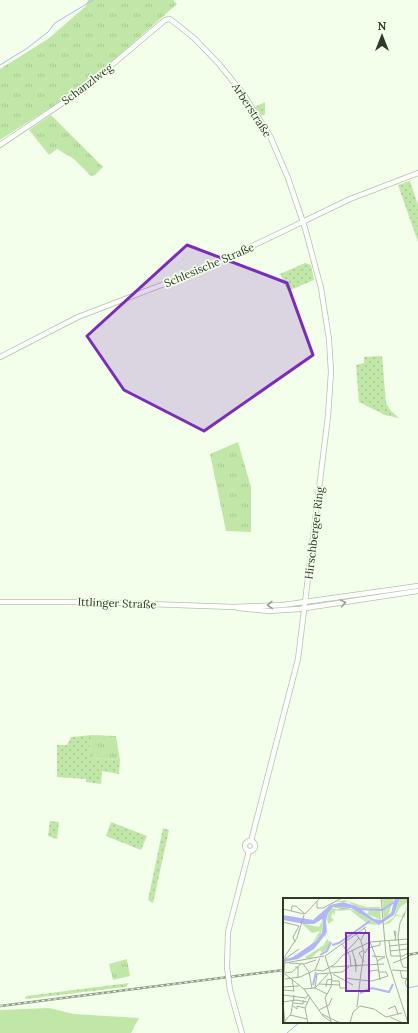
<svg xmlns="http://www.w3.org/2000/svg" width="418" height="1033" font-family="Lora,serif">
  <defs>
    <pattern id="grass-dots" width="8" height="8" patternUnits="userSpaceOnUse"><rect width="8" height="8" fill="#c1e7a8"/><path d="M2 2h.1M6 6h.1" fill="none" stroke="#a6c791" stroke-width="1.8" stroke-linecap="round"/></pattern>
    <pattern id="park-tufts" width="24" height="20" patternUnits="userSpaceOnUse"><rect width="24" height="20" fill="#c1e7a8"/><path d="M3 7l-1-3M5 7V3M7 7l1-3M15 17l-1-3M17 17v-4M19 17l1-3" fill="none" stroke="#a6c791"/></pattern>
  </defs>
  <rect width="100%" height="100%" fill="#f3ffeb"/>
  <!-- grass -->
  <g fill="url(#grass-dots)">
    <path d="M265 102V114L262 116 255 107Z"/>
    <path d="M410 181 418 205V242L398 185Z"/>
    <path d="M305 263 311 265 314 280 288 291 280 274Z"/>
    <path d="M382 356 386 403 390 410 399 418 385 415 359 402 356 365 364 363V357Z"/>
    <path d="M92 735 89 758 120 760 119 774 102 771 101 784 86 782V779L57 777V745H67L71 737Z"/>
    <path d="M50 821 59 822 57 839 48 836Z"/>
    <path d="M111 822 147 836 141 850 106 836Z"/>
    <path d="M163 828 169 830 153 903 148 900Z"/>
    <path d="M129 983 126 987 25 999 26 996Z"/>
  </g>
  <!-- park -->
  <g fill="url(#park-tufts)">
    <path d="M88 0H173L177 4 84 86 0 140V69L48 39 86 6Z"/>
    <path d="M51 115 103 167 95 175 91 176 74 159 57 149 49 155 29 130Z"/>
    <path d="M238 442 251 487V532L226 531 210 454Z"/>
    <path d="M92 735 116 736 120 760 89 758Z"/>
    <path d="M127 959 130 976 113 980 109 964Z"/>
  </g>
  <!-- garden -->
  <path fill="#c1e7a8" d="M49 1008 74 1014 139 1018 131 1033H0V1010Z"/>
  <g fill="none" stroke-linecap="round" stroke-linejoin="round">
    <!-- stream -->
    <g stroke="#b2b5f7" stroke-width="1">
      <path d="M0 65 26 49 48 32 55 23 93 0"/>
      <path d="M407 988 418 986"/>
      <path d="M287 1033 300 1022"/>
    </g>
    <!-- minor casing -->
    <g stroke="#b1c4a5" stroke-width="6">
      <g id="minor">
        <path d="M0 145 82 90 165 20 170 19 194 38 219 64 244 95 270 136 288 178 305 228 321 288 329 339 331 372 328 416 298 659 251 841"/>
        <path d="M0 357 78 317 211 266 350 199 418 173"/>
        <path d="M0 602H92L234 607 283 605 418 586"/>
        <path d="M238 608 269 611 299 609 418 591"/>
        <circle cx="250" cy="846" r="5"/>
        <path d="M227 967 228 932 249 851"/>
        <path d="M230 990 242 1033"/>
      </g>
    </g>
    <!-- minor -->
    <use href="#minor" stroke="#fff" stroke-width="4.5"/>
    <!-- rail casing -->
    <g stroke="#929c8b" stroke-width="2.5">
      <g id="rail">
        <path d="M407 955 418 953"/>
        <path d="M0 1006 284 970"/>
      </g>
    </g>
    <!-- rail -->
    <use href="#rail" stroke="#f3ffeb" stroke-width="1" stroke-dasharray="3" stroke-linecap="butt"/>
    <!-- minor-bridge casing -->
    <g stroke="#b1c4a5" stroke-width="6" stroke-linecap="butt">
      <path id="minor-bridge" d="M227 967 230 990"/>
    </g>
    <!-- minor-bridge -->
    <use href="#minor-bridge" stroke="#fff" stroke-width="4.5"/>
  </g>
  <!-- one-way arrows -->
  <defs><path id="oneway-chevron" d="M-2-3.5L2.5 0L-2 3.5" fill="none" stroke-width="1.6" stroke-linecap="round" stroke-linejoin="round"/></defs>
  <g stroke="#989c95">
    <use href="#oneway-chevron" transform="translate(343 603) rotate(-10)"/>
    <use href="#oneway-chevron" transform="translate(270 605) rotate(178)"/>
  </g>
  <!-- marked area -->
  <path fill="#7b2cbf" fill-opacity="0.2" stroke="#7b2cbf" stroke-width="3" stroke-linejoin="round" d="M187 245 287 283 313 355 204 431 124 390 87 336Z"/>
  <g text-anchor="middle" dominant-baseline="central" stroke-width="3.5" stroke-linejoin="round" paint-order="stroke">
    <!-- street labels -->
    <g font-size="11" fill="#30382b" stroke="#f3ffeb">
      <text transform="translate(87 84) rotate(-37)">Schanzlweg</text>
      <text transform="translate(252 110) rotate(57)">Arberstraße</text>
      <text transform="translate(209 265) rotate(-23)">Schlesische Straße</text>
      <text transform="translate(314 533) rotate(-83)">Hirschberger Ring</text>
      <text transform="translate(117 603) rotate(2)">Ittlinger Straße</text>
    </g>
  </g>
  <!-- overview -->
  <g transform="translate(283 898)">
    <rect width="125" height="125" fill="#f3ffeb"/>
    <path d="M99 0H111L105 18 101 22ZM117 0H125V4L117 9 113 17 119 18 125 7 121 19 113 18 107 25 99 27 111 19ZM61 2 83 9H97L98 22 84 16 87 10 78 11 65 4H52ZM40 21 38 37 28 47 37 33 29 35 18 25 36 29Z" fill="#c1e7a8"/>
    <path d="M57 7 64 9H62L73 13 95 27 85 26 67 12 53 13 58 10H50L53 11 51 18 50 14 48 19 51 22 45 26 44 21 46 12Z" fill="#c1e7a8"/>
    <path d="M44 41 47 44 44 51 39 55 37 52 28 60 24 61 22 59 41 47Z" fill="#c1e7a8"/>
    <path d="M112 0H117L111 17 96 27 68 10 49 12 65 9H50L45 15 43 23 44 35 48 43 43 34 42 40V37L31 51 15 61 0 64V62L10 59 33 43 39 35 40 23 39 21 31 26H21L0 22V17L30 22 47 7 60 4 73 8 91 21 99 22 108 15Z" fill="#b2b5f7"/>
    <path fill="none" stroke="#b2b5f7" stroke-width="2" d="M73 11 99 12 113 3M49 47 56 45 87 23M37 57 44 53 48 44M30 87 33 74M77 95 89 90 106 94 110 86"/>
    <path fill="none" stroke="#a5af9e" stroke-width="1" d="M64 0H80M98 0 103 57 125 125M34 4V10H40L59 0M0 11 21 16M8 13 9 8H13L22 16M122 15 117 25 115 39 118 64 120 69 125 70M22 16 37 0M0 24 16 28 10 39 12 44M73 36 78 43 81 54 77 82M78 42 83 32 80 30M106 43 108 58H120L125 55M112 43 113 34 111 33 112 38M87 44 94 62 97 82M59 46 67 58 68 69M106 48 125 46M69 52 74 69M107 53 125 51M63 54 76 40M82 55 85 50 97 47V43M42 58 49 80 48 89 42 100 48 124M42 58 83 29M89 58 102 59 94 63M2 61 16 51M72 61 73 74M81 64 76 55 81 52M2 65 41 58M6 65 21 66 33 62M110 65 125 59M20 66 26 74 29 90M12 69H15V80M48 69 101 66M32 72 40 73 52 66 60 57 87 44 125 41M109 72 125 73M117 72 119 80 125 81M2 75 9 74 18 66M2 76 21 91 40 118 50 125M34 76 59 74 66 69M50 76 70 87M125 77 122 85 125 91M62 80 77 82M2 81 17 79 32 72 37 60M77 82 89 83 105 78 103 74H95M49 83H56L57 90H63M86 83 87 73 95 72M36 86 56 87M0 89 16 88M43 89 44 82 49 81M32 90 45 76M32 90 34 76M21 91 32 90 44 96M0 92 2 58 14 40 21 17M1 92 11 93 9 81M0 97 23 100 25 97M0 104 13 102 24 104M0 104 2 125M10 105 20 106V102M10 108 14 111V108L22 110M74 109 77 83M105 111 112 108 115 116M36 112 46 107 49 100M39 116 57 125M7 117 24 121M107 119 120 125M0 125 8 116 11 97M25 125 22 110 27 99M67 125 70 114 77 108 91 111 103 119 119 115"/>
    <path fill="#7b2cbf" fill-opacity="0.15" stroke="#7b2cbf" stroke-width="2" d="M63 35H86V93H63Z"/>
    <rect width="125" height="125" fill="none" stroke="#30382b" stroke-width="2"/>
  </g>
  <!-- north arrow -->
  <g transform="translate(382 36)" stroke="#f3ffeb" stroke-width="3" paint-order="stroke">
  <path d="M0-3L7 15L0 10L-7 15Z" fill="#30382b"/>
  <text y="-6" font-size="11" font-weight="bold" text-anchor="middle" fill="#30382b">N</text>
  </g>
</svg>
